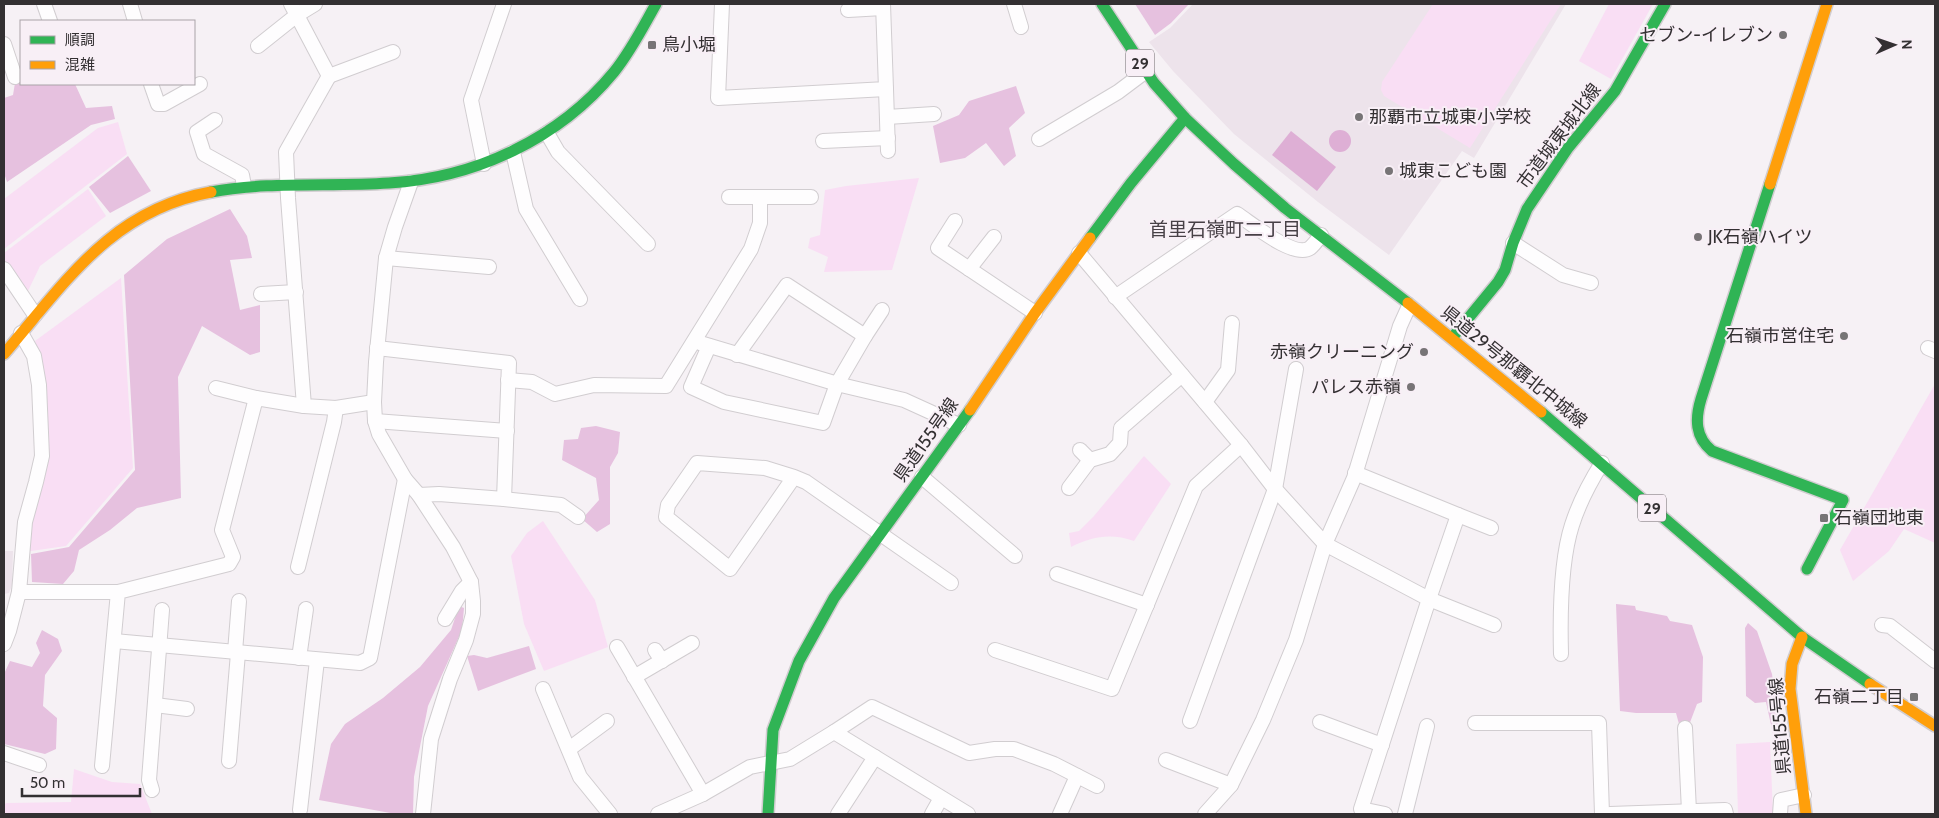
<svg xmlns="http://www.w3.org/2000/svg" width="1939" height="818" font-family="Cabin,'Noto Sans JP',sans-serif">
  <rect width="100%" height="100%" fill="#f6f1f5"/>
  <!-- built -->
  <g fill="#ede3eb">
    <path d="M1193 4H1566L1474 158 1462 151 1389 255 1318 202 1234 134 1173 71 1149 42 1170 28Z"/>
    <path d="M4 551H13L12 585 9 593 4 594Z"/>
  </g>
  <!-- green -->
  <g fill="#f9def4">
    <path d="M1433 4H1561L1470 148 1384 96 1381 90 1382 82Z"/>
    <path d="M1609 4H1653L1611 79 1579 61Z"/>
    <path d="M118 122 127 154 4 249V199L98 128Z"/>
    <path d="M919 178 892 270 824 272 828 257 808 248 810 238 820 235 825 190 846 186Z"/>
    <path d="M88 189 106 216 40 266 27 293 4 259V253Z"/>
    <path d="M121 278 133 468 66 546 24 552 44 457 43 374 35 341Z"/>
    <path d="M1935 384V543L1904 529 1889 551 1853 581 1840 550Z"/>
    <path d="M1144 456 1171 484 1134 541C1111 533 1093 536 1071 547L1069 533 1079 531 1094 516Z"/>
    <path d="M543 521 595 600 608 647 544 671 524 624 511 556 527 533Z"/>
    <path d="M1770 742 1773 814H1738L1736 744Z"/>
    <path d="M74 769 112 782 140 784 152 814H4V804L7 803 71 802Z"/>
  </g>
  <!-- forest -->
  <g fill="#e6c1df">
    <path d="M1135 4H1189L1171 23 1155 35Z"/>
    <path d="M21 81V84H75L86 108 112 106 115 119 91 125 7 182 4 173V98L13 95 15 83Z"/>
    <path d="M1016 86 1025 113 1009 128 1016 156 1004 166 986 143 965 158 940 163 933 126 959 115 969 101Z"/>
    <path d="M128 156 151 191 110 213 89 187Z"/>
    <path d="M230 209 247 236 252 258 230 260 240 310 260 305V352L250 355 202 326 178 377 181 498 137 508 110 530 79 550 74 571 63 584 32 582 31 554 69 547 135 470 124 275 167 239Z"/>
    <path d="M596 426 620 432 618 453 610 467V524L597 532 582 519 599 500 596 478 562 460 564 440 578 439 581 428Z"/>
    <path d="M1616 604 1635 606 1636 610 1667 616 1670 621 1692 625 1703 657 1702 702 1697 704 1689 725 1679 724 1676 713H1636L1620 711Z"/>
    <path d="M459 606 464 608 462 630 428 706 414 777 413 814H396L319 800 331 744 345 724 383 698 420 667 451 630Z"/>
    <path d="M1748 623 1757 631 1772 674 1781 744 1775 743 1766 702 1755 703 1746 696 1745 628Z"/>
    <path d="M42 630 58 639 62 651 45 675 43 706 57 718 56 749 45 754 4 744V674L10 661 32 667 40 653 36 643Z"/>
    <path d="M529 646 536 669 478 691 467 656 474 655 487 658Z"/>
  </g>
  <!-- water -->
  <g fill="#deafd5">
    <circle cx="1340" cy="141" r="11"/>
    <path d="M1291 131 1336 167 1317 191 1272 155Z"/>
  </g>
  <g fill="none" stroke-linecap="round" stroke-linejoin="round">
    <!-- street casing -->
    <g stroke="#d1cdd0" stroke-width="16">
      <g id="street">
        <path d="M44 4 50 21"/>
        <path d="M130 4 135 21"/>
        <path d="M291 4 329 76 286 152 288 198 304 406 336 408 374 402"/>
        <path d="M722 4 718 98 886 89 883 4"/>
        <path d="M1014 4 1021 27"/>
        <path d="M848 10 883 8"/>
        <path d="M4 44 15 77"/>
        <path d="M258 46 297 15 315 4"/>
        <path d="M329 76 393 52"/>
        <path d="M151 84 158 104H164L200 84"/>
        <path d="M886 89 888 151"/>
        <path d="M887 117 934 114"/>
        <path d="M215 120 197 132 204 154 242 175 244 186"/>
        <path d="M547 133 558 152 648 244"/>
        <path d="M1039 139 1118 92 1146 71"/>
        <path d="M823 141 888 138"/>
        <path d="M513 152 526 209 580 299"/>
        <path d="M484 164 471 100 504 4"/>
        <path d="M411 182 395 227 386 258 376 362 374 402 375 421 379 434 405 479 419 495 453 547 471 582 473 601V614L466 640 450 679 431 739 423 814"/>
        <path d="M729 197H760"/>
        <path d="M955 221 938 248 1035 313"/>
        <path d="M1513 243 1563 275 1591 283"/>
        <path d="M1079 253 1241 445 1275 489 1325 544 1429 599 1361 809 1385 814"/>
        <path d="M386 258 489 267"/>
        <path d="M4 269 35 315"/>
        <path d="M969 269 994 237"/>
        <path d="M261 294 296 292"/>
        <path d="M1115 297 1237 214C1251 223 1294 259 1310 248 1314 245 1318 239 1321 235"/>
        <path d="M865 336 882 310"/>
        <path d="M700 343 841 385 904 400 959 425"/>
        <path d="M709 346 691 387 724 402 823 423 837 384 865 336 787 285 737 355"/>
        <path d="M377 348 509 363 504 499"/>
        <path d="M1928 348 1935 351"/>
        <path d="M508 380 532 382 555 394 594 385 666 386 751 249 760 223V197H811"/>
        <path d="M216 388 256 398"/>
        <path d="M1205 402 1228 370 1232 323"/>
        <path d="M375 421 507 431"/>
        <path d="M1080 450 1090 460"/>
        <path d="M1355 473 1458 515 1429 599 1494 625"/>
        <path d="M794 477 765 468 697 463 668 505 666 517 730 569 794 477 806 482 951 583"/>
        <path d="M922 477 1015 556"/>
        <path d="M1069 488 1090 460 1110 454 1120 443 1121 428 1182 375"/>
        <path d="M419 495 439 494 504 499 561 505 578 517"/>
        <path d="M1458 515 1491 528"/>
        <path d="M298 567 334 422 336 408"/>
        <path d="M1057 574 1147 605"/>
        <path d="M19 592H118"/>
        <path d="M445 619 462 591 471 582"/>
        <path d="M1882 625 1890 626 1935 661"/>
        <path d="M114 641 360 663 370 658 405 479"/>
        <path d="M4 644 9 631 19 592 25 522 36 482 42 456 39 385 34 356 21 333"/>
        <path d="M617 647 703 794"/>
        <path d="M655 650 662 661"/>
        <path d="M995 650 1112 689 1196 486 1241 445"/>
        <path d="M235 652 239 601"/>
        <path d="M1561 654C1560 615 1560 562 1572 525 1579 503 1590 482 1602 463"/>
        <path d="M299 658 306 609"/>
        <path d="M634 677 692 643"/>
        <path d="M543 689 580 777 610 814"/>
        <path d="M155 705 187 709"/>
        <path d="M1190 721 1275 489 1296 369"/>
        <path d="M1320 722 1382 745"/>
        <path d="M1475 723H1599L1602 814"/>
        <path d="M1685 728 1689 811"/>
        <path d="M834 732 872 707 969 753 995 749H1014L1054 764 1097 786"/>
        <path d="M569 749 607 721"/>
        <path d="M4 753 39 765"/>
        <path d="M1166 760 1231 785"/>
        <path d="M229 761 238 653"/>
        <path d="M102 766 118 592 229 564 233 557 222 530 256 398 304 406"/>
        <path d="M152 790 149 780 162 610"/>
        <path d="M300 810 317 660"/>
        <path d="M658 814 703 794 750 767 790 759 834 732 968 814"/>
        <path d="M838 814 875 757"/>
        <path d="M932 814 941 798"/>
        <path d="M1060 814 1077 776"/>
        <path d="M1205 814 1231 785 1263 720 1296 640 1325 544 1354 478 1400 326 1409 306"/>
        <path d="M1405 814 1427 726"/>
        <path d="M1610 814 1725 810 1726 814"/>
        <path d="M1780 814 1781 800 1804 795"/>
      </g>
    </g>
    <!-- fast casing -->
    <g stroke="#d1cdd0" stroke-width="14">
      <g id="fast">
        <path d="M1102 4 1154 83 1185 118 1234 164 1285 208 1408 303"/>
        <path d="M1770 184 1701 399C1695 419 1695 437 1712 451L1843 500 1807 569"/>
        <path d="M211 192C270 181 329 187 389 183 475 178 559 139 614 72 631 51 643 27 656 4"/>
        <path d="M1090 238 1131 183 1185 118"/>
        <path d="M1452 338 1498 282 1505 270 1513 243 1527 209 1568 148 1615 91 1665 4"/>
        <path d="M1541 412 1802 637 1870 684"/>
        <path d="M768 814 773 730 799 661 834 598 970 410"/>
      </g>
    </g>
    <!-- slow casing -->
    <g stroke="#d1cdd0" stroke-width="14">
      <g id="slow">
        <path d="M1770 184 1827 4"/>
        <path d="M1408 303 1541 412"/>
        <path d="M4 354C65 283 111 210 211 192"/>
        <path d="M970 410 1035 313 1090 238"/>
        <path d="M1802 637 1792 664 1790 689 1806 814"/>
        <path d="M1870 684 1935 726"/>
      </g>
    </g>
    <!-- street -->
    <use href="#street" stroke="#fefdfe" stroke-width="14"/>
    <!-- fast -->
    <use href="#fast" stroke="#30b455" stroke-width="11"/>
    <!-- slow -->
    <use href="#slow" stroke="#ff9f0a" stroke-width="11"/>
  </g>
  <!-- markers -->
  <g fill="#777476" stroke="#f8eff6" stroke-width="2">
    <circle cx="1783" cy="35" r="5"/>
    <rect x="647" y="40" width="10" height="10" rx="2.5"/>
    <circle cx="1359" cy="117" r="5"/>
    <circle cx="1389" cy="171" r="5"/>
    <circle cx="1698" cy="237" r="5"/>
    <circle cx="1844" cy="336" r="5"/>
    <circle cx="1424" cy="352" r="5"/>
    <circle cx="1411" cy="387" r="5"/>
    <rect x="1819" y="513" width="10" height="10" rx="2.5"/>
    <rect x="1909" y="692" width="10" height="10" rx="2.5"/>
  </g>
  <g text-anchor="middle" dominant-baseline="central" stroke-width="4" stroke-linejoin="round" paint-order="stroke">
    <!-- shield labels -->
    <g fill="#f8eff6" stroke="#6e696d" stroke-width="1">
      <rect x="1126" y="49.5" width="28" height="27" rx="4"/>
      <rect x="1638" y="494.5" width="28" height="27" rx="4"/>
    </g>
    <g font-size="16" font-weight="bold" fill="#333032">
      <text x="1140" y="63">29</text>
      <text x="1652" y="508">29</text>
    </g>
    <!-- poi labels -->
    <g font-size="18" fill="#333032" stroke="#f8eff6" text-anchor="end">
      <text x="1773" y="35">セブン-イレブン</text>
      <text x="662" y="45" text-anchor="start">鳥小堀</text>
      <text x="1369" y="117" text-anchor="start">那覇市立城東小学校</text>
      <text x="1399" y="171" text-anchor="start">城東こども園</text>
      <text x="1708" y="237" text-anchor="start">JK石嶺ハイツ</text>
      <text x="1834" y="336">石嶺市営住宅</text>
      <text x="1414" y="352">赤嶺クリーニング</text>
      <text x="1401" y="387">パレス赤嶺</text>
      <text x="1834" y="518" text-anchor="start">石嶺団地東</text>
      <text x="1904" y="697">石嶺二丁目</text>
    </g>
    <!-- street labels -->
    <g font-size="18" fill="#333032" stroke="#f8eff6">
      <text transform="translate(1559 136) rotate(-53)">市道城東城北線</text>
      <text transform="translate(1514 367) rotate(39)">県道29号那覇北中城線</text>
      <text transform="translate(926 440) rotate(-55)">県道155号線</text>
      <text transform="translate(1780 726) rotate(-95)">県道155号線</text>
    </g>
    <!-- neighbourhood labels -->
    <g font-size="19" fill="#474046" stroke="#f8eff6">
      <text x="1225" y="229">首里石嶺町二丁目</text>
    </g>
  </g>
  <!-- border -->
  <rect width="1939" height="818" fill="none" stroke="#333032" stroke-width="10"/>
  <!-- legend -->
  <rect x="20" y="20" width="175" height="65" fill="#f8eff6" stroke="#a9a3a8"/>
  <rect x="30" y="36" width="25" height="8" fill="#30b455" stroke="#a9a3a8"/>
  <text x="65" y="45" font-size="15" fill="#333032">順調</text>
  <rect x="30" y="61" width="25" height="8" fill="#ff9f0a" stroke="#a9a3a8"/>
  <text x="65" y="70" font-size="15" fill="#333032">混雑</text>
  <!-- north arrow -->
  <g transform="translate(1894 45) rotate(88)" stroke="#f8eff6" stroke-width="4" paint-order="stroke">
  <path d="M0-4L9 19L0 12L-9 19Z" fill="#333032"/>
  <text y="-8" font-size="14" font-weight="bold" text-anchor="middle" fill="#333032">N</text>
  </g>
  <!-- scale -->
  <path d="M22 788v8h118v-8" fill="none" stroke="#333032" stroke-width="2.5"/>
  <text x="30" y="788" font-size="15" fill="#333032" stroke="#f8eff6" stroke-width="4" paint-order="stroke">50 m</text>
</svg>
